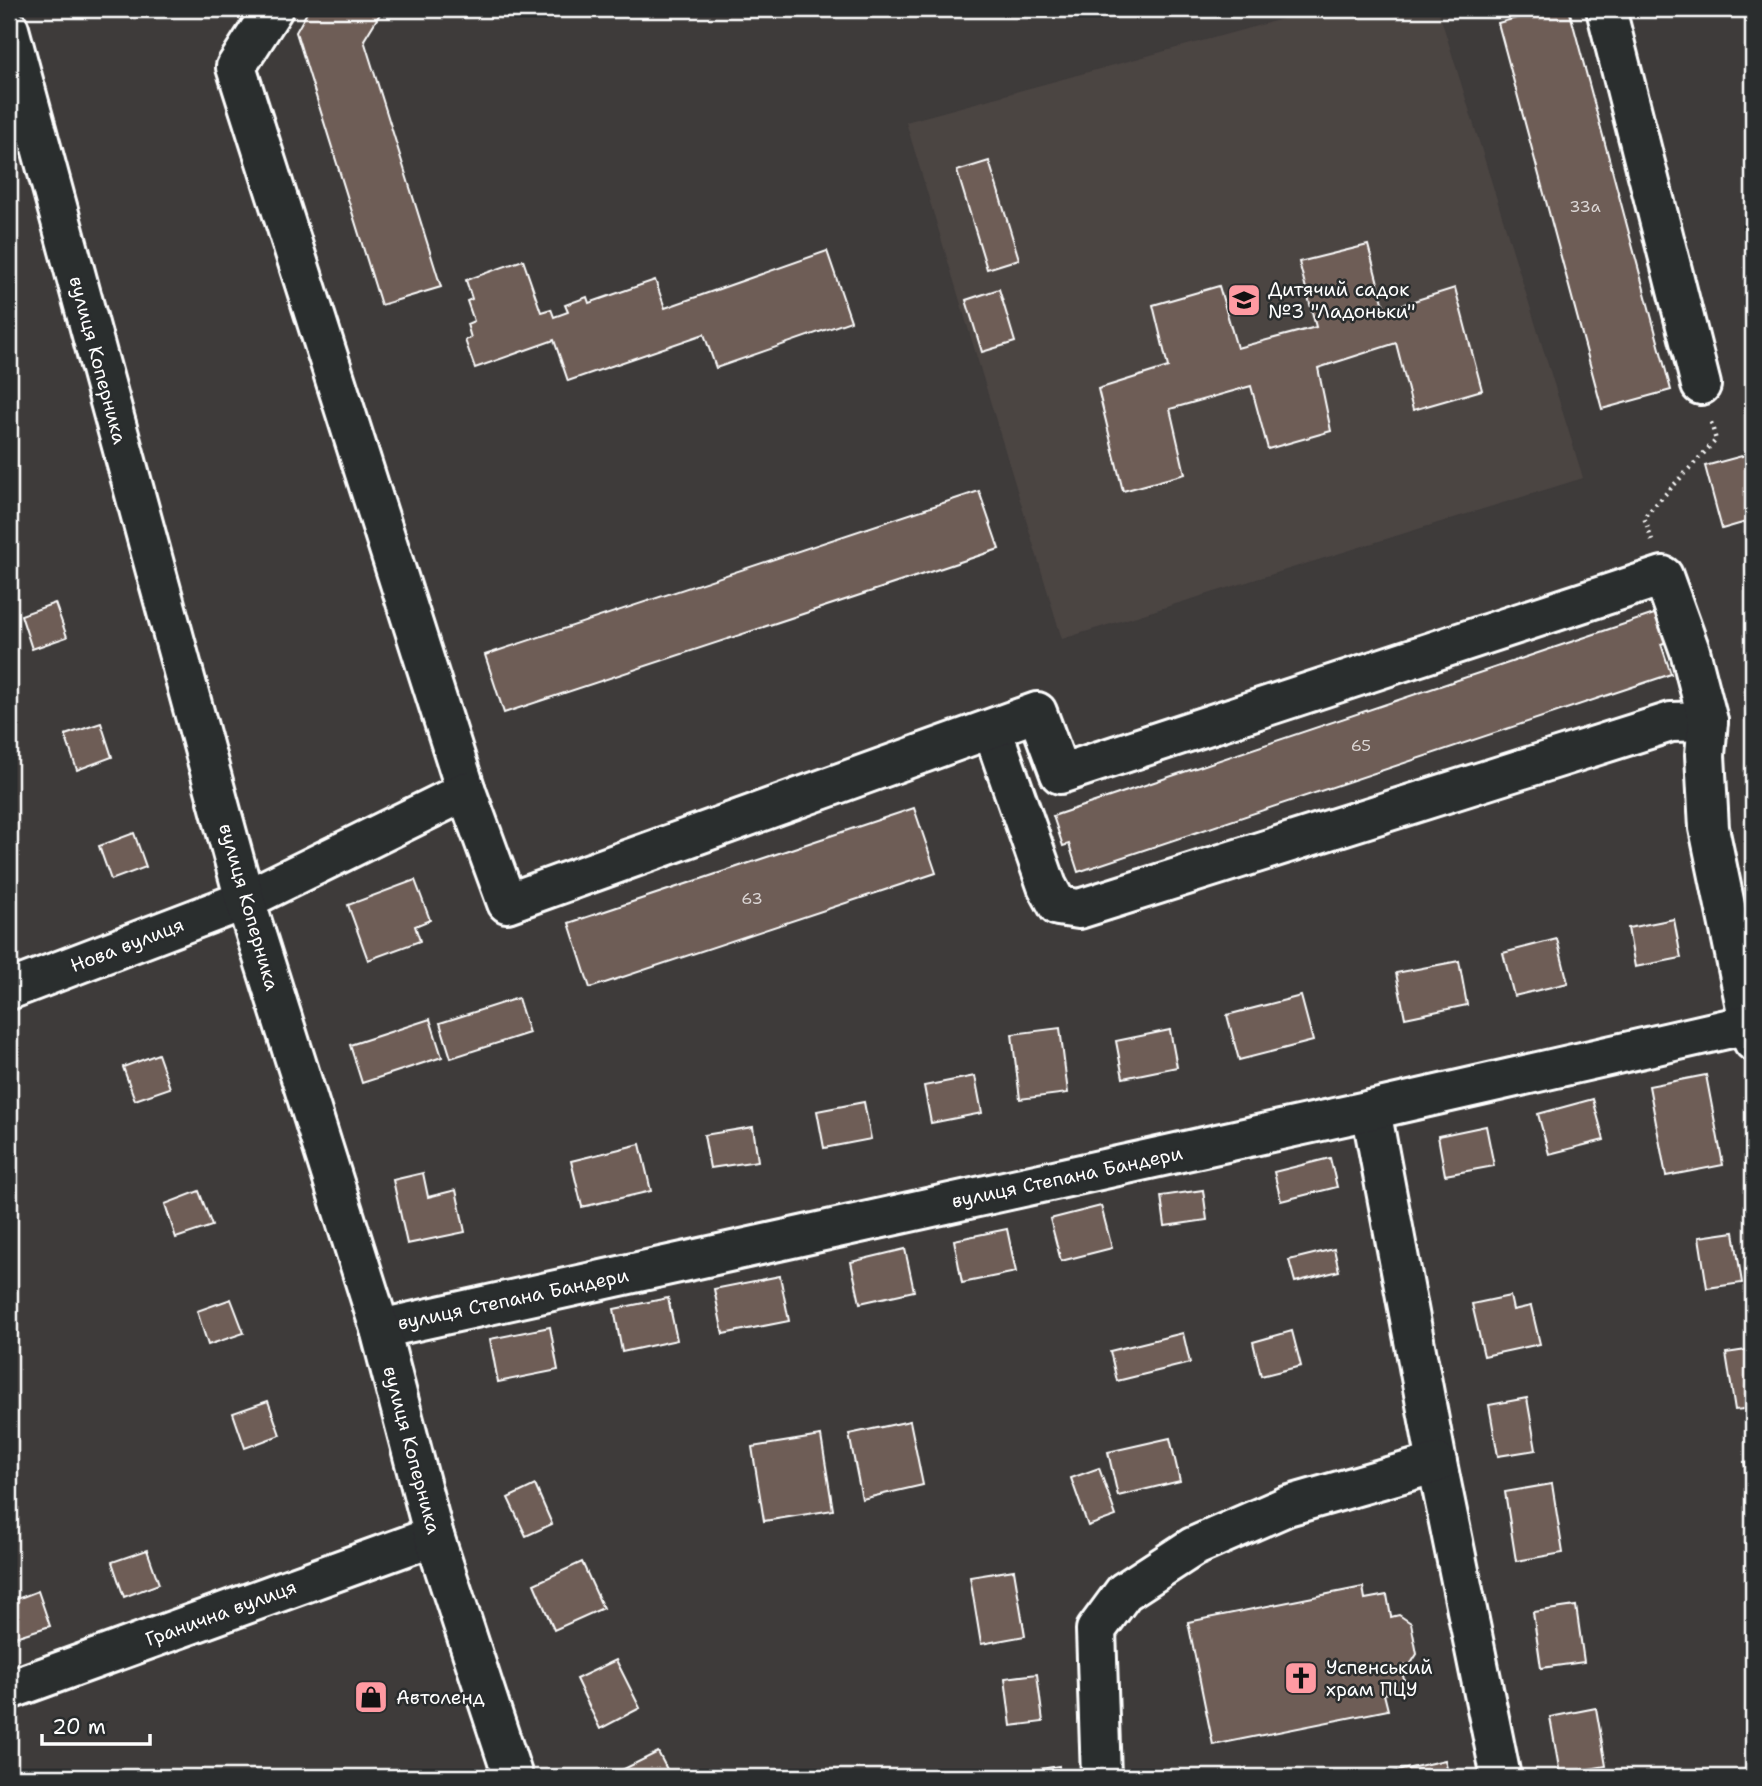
<svg xmlns="http://www.w3.org/2000/svg" width="1762" height="1786" font-family="'Shantell Sans',sans-serif">
  <rect width="100%" height="100%" fill="#3e3b3a"/>
  <filter id="ink" filterUnits="userSpaceOnUse"><feTurbulence type="fractalNoise" baseFrequency=".0143" numOctaves="2"/><feDisplacementMap in="SourceGraphic" scale="14" xChannelSelector="R" yChannelSelector="G"/><feConvolveMatrix kernelMatrix="1 2 1 2 8 2 1 2 1" color-interpolation-filters="sRGB"/></filter>
  <g filter="url(#ink)">
    <!-- built -->
    <path fill="#4c4543" d="M1319 9H1438L1583 478 1062 639 906 122Z"/>
    <!-- building -->
    <g fill="#6e5d57" stroke="#fff" stroke-width="2">
      <path d="M309 9H383L364 40 441 287 381 305 296 32Z"/>
      <path d="M1550 9H1569L1671 390 1602 409 1498 23Z"/>
      <path d="M989 161 1019 259 987 269 957 171Z"/>
      <path d="M1368 245 1385 310 1455 288 1482 390 1413 410 1396 343 1318 368 1331 431 1268 449 1251 386 1170 409 1185 474 1123 491 1098 389 1168 367 1153 305 1219 286 1237 348 1316 327 1299 262Z"/>
      <path d="M827 251 851 321 716 368 704 334 568 381 554 340 475 368 465 340 471 338 467 324 474 321 467 301 472 299 466 280 523 260 541 312 551 309 554 317 568 312 565 305 587 297 589 303 655 280 665 308Z"/>
      <path d="M999 289 1015 342 982 352 966 300Z"/>
      <path d="M1753 453V520L1722 529 1705 466Z"/>
      <path d="M979 491 999 549 504 713 485 655Z"/>
      <path d="M55 603 67 637 32 649 21 615Z"/>
      <path d="M1657 613 1667 642 1661 644 1671 674 1078 872 1069 844 1063 846 1053 816Z"/>
      <path d="M101 723 112 757 77 770 65 735Z"/>
      <path d="M914 808 936 873 590 988 569 923Z"/>
      <path d="M134 833 146 867 111 880 99 846Z"/>
      <path d="M415 880 430 920 415 926 420 941 368 960 348 905Z"/>
      <path d="M1674 919 1681 958 1635 967 1628 928Z"/>
      <path d="M1557 939 1568 983 1514 996 1503 953Z"/>
      <path d="M1459 961 1467 1005 1405 1018 1396 973Z"/>
      <path d="M1301 996 1313 1041 1239 1060 1227 1015Z"/>
      <path d="M518 998 529 1033 451 1058 440 1023Z"/>
      <path d="M430 1019 442 1057 362 1083 350 1045Z"/>
      <path d="M1060 1028 1068 1093 1020 1099 1012 1034Z"/>
      <path d="M1170 1030 1177 1067 1123 1078 1116 1041Z"/>
      <path d="M158 1054 170 1088 135 1100 123 1067Z"/>
      <path d="M1706 1075 1723 1165 1666 1176 1649 1086Z"/>
      <path d="M975 1076 982 1113 931 1123 924 1086Z"/>
      <path d="M1593 1099 1604 1140 1549 1154 1538 1114Z"/>
      <path d="M864 1102 871 1139 824 1148 817 1111Z"/>
      <path d="M1486 1126 1494 1166 1445 1175 1438 1136Z"/>
      <path d="M753 1127 758 1161 710 1168 704 1135Z"/>
      <path d="M640 1144 651 1191 582 1207 571 1161Z"/>
      <path d="M1330 1158 1337 1187 1281 1201 1274 1172Z"/>
      <path d="M423 1173 428 1197 456 1190 465 1232 407 1244 393 1180Z"/>
      <path d="M1203 1190 1207 1220 1165 1226 1161 1196Z"/>
      <path d="M199 1191 212 1226 176 1238 165 1204Z"/>
      <path d="M1101 1206 1112 1248 1061 1261 1050 1219Z"/>
      <path d="M1007 1229 1016 1272 962 1283 954 1240Z"/>
      <path d="M1734 1232 1742 1283 1707 1288 1699 1237Z"/>
      <path d="M905 1249 914 1291 860 1303 851 1262Z"/>
      <path d="M1334 1249 1339 1271 1295 1282 1289 1260Z"/>
      <path d="M780 1276 789 1321 723 1334 714 1289Z"/>
      <path d="M1510 1296 1513 1310 1531 1306 1540 1344 1484 1356 1472 1304Z"/>
      <path d="M668 1298 677 1340 622 1352 614 1309Z"/>
      <path d="M231 1299 244 1333 208 1345 197 1311Z"/>
      <path d="M550 1327 558 1370 498 1382 490 1339Z"/>
      <path d="M1292 1331 1301 1366 1261 1376 1253 1342Z"/>
      <path d="M1183 1333 1190 1363 1117 1381 1110 1351Z"/>
      <path d="M1753 1349V1408L1735 1410 1726 1353Z"/>
      <path d="M1527 1398 1536 1450 1498 1456 1489 1405Z"/>
      <path d="M268 1401 280 1435 245 1448 233 1413Z"/>
      <path d="M910 1421 923 1485 862 1499 849 1434Z"/>
      <path d="M821 1436 833 1510 764 1521 752 1447Z"/>
      <path d="M1170 1438 1180 1481 1118 1496 1108 1452Z"/>
      <path d="M1753 1460V1510L1744 1462Z"/>
      <path d="M1099 1468 1116 1516 1088 1526 1071 1478Z"/>
      <path d="M1552 1484 1563 1553 1516 1561 1505 1492Z"/>
      <path d="M535 1485 552 1524 526 1536 508 1498Z"/>
      <path d="M147 1550 159 1584 124 1597 112 1562Z"/>
      <path d="M582 1562 603 1608 554 1630 534 1584Z"/>
      <path d="M1014 1570 1025 1636 981 1644 970 1577Z"/>
      <path d="M1363 1587 1365 1599 1387 1595 1391 1617 1399 1615 1411 1623 1417 1654 1410 1665 1401 1666 1406 1689 1384 1694 1388 1710 1213 1745 1188 1622Z"/>
      <path d="M38 1591 50 1626 15 1637 9 1620V1602Z"/>
      <path d="M1576 1606 1584 1662 1541 1668 1533 1612Z"/>
      <path d="M616 1660 640 1708 600 1729 576 1679Z"/>
      <path d="M1037 1674 1043 1722 1011 1726 1005 1678Z"/>
      <path d="M1596 1708 1606 1766 1560 1774 1550 1717Z"/>
      <path d="M658 1752 671 1777H623L620 1771Z"/>
      <path d="M1445 1760 1449 1777H1394L1393 1772Z"/>
      <path d="M1059 1766 1060 1777H1018L1017 1773Z"/>
    </g>
    <g fill="none" stroke-linecap="round" stroke-linejoin="round">
      <!-- minor casing -->
      <g stroke="#fff" stroke-width="44">
        <g id="minor">
          <path d="M273 9 236 67 466 791"/>
          <path d="M1606 9 1701 385"/>
          <path d="M992 729 1047 886 1058 906 1079 909 1671 722 1708 721"/>
          <path d="M9 990 245 900 466 791 507 903 1037 712 1060 774 1663 576 1690 651 1708 721 1705 755 1709 828 1753 1041"/>
          <path d="M1371 1110 1437 1463 1501 1777"/>
          <path d="M380 1329 1371 1110 1753 1023"/>
          <path d="M9 1690 434 1536"/>
          <path d="M1101 1777 1096 1630 1124 1592 1193 1547 1287 1506 1437 1463"/>
        </g>
      </g>
      <!-- major casing -->
      <g stroke="#fff" stroke-width="44">
        <path id="major" d="M9 29 245 900 380 1329 434 1536 513 1777"/>
      </g>
      <!-- path -->
      <path stroke="#fff" stroke-width="4.5" stroke-dasharray="2 5" stroke-linecap="butt" d="M1652 541 1644 517 1716 440 1710 419"/>
      <!-- minor -->
      <use href="#minor" stroke="#2a2d2e" stroke-width="38"/>
      <!-- major -->
      <use href="#major" stroke="#2a2d2e" stroke-width="38"/>
    </g>
  </g>
  <!-- icons -->
  <defs>
    <g id="school-square" transform="scale(1.75)"><rect x="-9" y="-9" width="18" height="18" rx="4" fill="#ff9aa2" stroke="#2a2d2e"/><path d="M0-5L7-2L0 1L-7-2ZM-4 1L0 2.5L4 1V4Q0 6-4 4Z" fill="#111"/></g>
    <g id="church-square" transform="scale(1.75)"><rect x="-9" y="-9" width="18" height="18" rx="4" fill="#ff9aa2" stroke="#2a2d2e"/><path d="M-1.2-6h2.4v3.5h3.3v2.4h-3.3V6h-2.4V-.1h-3.3v-2.4h3.3Z" fill="#111"/></g>
    <g id="shop-square" transform="scale(1.75)"><rect x="-9" y="-9" width="18" height="18" rx="4" fill="#ff9aa2" stroke="#2a2d2e"/><path d="M-5-2.5h2.3a2.7 3.5 0 0 1 5.4 0H5L5.5 6h-11ZM-1.5-2.5h3a1.5 2.3 0 0 0-3 0Z" fill="#111"/></g>
  </defs>
  <g fill-rule="evenodd">
    <use href="#school-square" x="1244" y="300"/>
    <use href="#church-square" x="1301" y="1678"/>
    <use href="#shop-square" x="371" y="1697"/>
  </g>
  <g text-anchor="middle" dominant-baseline="central" stroke-width="5" stroke-linejoin="round" paint-order="stroke">
    <!-- number labels -->
    <g font-size="16" fill="#dbd6d5">
      <text x="1585" y="206">33а</text>
      <text x="1361" y="745">65</text>
      <text x="752" y="898">63</text>
    </g>
    <!-- poi labels -->
    <g font-size="19" fill="#fff" stroke="#2a2d2e" text-anchor="start">
      <text x="1268" y="289">Дитячий садок<tspan x="1268" dy="22">№3 "Ладоньки"</tspan></text>
      <text x="1326" y="1667">Успенський<tspan x="1326" dy="22">храм ПЦУ</tspan></text>
      <text x="396" y="1697">Автоленд</text>
    </g>
    <!-- street labels -->
    <g font-size="19" fill="#fff" stroke="#2a2d2e">
      <text transform="translate(98 360) rotate(75)">вулиця Коперника</text>
      <text transform="translate(249 907) rotate(74)">вулиця Коперника</text>
      <text transform="translate(127 945) rotate(-21)">Нова вулиця</text>
      <text transform="translate(1067 1177) rotate(-12)">вулиця Степана Бандери</text>
      <text transform="translate(513 1299) rotate(-12)">вулиця Степана Бандери</text>
      <text transform="translate(412 1450) rotate(75)">вулиця Коперника</text>
      <text transform="translate(221 1613) rotate(-20)">Гранична вулиця</text>
    </g>
  </g>
  <!-- margin -->
  <rect width="1762" height="1786" fill="none" stroke="#2a2d2e" stroke-width="35"/>
  <rect x="18" y="18" width="1727" height="1751" fill="none" stroke="#fff" stroke-width="2.5" filter="url(#ink)"/>
  <!-- scale -->
  <path d="M42 1734v10h108v-10" fill="none" stroke="#ffffff" stroke-width="3.5"/>
  <text x="52" y="1734" font-size="21" fill="#ffffff" stroke="#2a2d2e" stroke-width="5" paint-order="stroke">20 m</text>
</svg>
